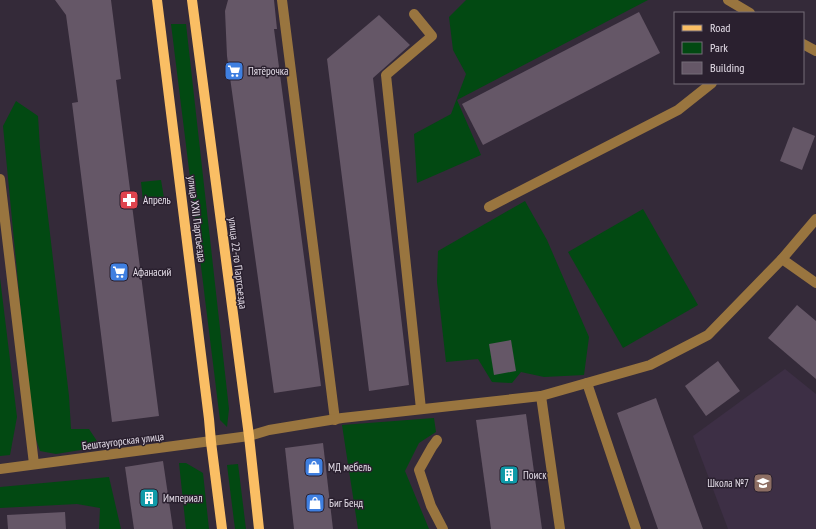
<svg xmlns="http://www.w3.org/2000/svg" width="816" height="529" font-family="'PT Sans Narrow',sans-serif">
  <rect width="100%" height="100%" fill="#342a39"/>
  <!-- built -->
  <path fill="#3d2f45" d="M785 369 816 394V529H728L693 436Z"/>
  <!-- green -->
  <g fill="#024912">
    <path d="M466 0H648L457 100 481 155 417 183 414 134 451 114 466 74 453 50 449 17Z"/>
    <path d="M171 24H186L229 409 227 427 220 420Z"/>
    <path d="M16 101 38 116 40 148 69 396 71 429H89L99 444 87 449 56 454 40 451 32 427 3 126Z"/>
    <path d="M161 180 164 198 143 201 141 182Z"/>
    <path d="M525 201 547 240 589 337 584 375 544 377 521 372 512 383 492 382 478 359 446 362 437 282 438 251Z"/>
    <path d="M643 209 698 305 623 348 568 252Z"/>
    <path d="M0 278 17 417 10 455 0 456Z"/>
    <path d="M434 418 436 432 419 443 405 471 429 529H358L342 425Z"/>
    <path d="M179 463H186L203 473 209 529H186Z"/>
    <path d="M238 464 246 529H235L227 465Z"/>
    <path d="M109 477 121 529H99L100 508 77 504 0 508V487Z"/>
  </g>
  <!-- building -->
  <g fill="#655767">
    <path d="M55 0H111L121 79 116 80 159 416 112 422 72 103 78 102 66 15Z"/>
    <path d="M228 0H274L277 29H274L321 386 274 393 227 56 225 11Z"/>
    <path d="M639 12 660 53 483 145 462 104Z"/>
    <path d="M379 15 410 45 373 78 409 385 369 391 327 59Z"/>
    <path d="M793 127 815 136 802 170 780 161Z"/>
    <path d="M797 305 816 321V379L768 338Z"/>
    <path d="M511 340 516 371 494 375 489 344Z"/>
    <path d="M718 361 740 391 706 416 685 386Z"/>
    <path d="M656 398 703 529H658L627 441 617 413Z"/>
    <path d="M526 414 542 529H491L476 420Z"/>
    <path d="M323 443 333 529H294L285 448Z"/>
    <path d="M163 461 173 529H134L125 467Z"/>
    <path d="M65 512 66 529H8L7 515Z"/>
  </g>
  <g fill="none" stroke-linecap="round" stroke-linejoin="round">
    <!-- minor -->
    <g stroke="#99753f" stroke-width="10">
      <path d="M282 0 335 420"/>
      <path d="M728 0 750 13"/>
      <path d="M414 14 432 36 386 75 421 409"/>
      <path d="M803 44 816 51"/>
      <path d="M0 179 34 464"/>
      <path d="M489 207 678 110 712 83"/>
      <path d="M782 259 816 283"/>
      <path d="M587 383 636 529"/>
      <path d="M541 396 560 529"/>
      <path d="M437 440 432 447 419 470 431 506 443 529"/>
      <path d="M0 469 249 436 269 430 342 418 541 396 650 365 708 335 782 259 816 219"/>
    </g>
    <!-- major -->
    <g stroke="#fabe64" stroke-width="10">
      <path d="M157 0 209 419 211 442 222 529"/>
      <path d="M192 0 249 436 259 529"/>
    </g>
  </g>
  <!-- icons -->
  <defs>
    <g id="supermarket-square" transform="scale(1)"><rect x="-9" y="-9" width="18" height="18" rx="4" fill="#3f7fe0" stroke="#2a202f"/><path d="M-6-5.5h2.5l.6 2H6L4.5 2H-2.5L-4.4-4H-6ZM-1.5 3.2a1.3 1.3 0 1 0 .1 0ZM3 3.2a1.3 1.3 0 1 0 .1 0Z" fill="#fff"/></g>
    <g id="pharmacy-square" transform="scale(1)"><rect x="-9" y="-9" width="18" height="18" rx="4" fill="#e0444e" stroke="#2a202f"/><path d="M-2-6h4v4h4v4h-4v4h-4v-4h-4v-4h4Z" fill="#fff"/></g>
    <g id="shop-square" transform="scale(1)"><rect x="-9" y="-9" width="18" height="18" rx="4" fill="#3f7fe0" stroke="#2a202f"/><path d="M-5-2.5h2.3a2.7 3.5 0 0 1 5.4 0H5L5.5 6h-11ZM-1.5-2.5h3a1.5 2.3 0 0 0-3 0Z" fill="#fff"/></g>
    <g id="building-square" transform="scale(1)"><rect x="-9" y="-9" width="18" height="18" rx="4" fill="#0f9aa8" stroke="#2a202f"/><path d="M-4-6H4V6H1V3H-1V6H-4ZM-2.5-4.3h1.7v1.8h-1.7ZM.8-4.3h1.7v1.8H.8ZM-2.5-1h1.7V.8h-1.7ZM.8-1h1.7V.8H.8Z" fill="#fff"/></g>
    <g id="school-square" transform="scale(1)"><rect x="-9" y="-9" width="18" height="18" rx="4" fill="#8d6e63" stroke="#2a202f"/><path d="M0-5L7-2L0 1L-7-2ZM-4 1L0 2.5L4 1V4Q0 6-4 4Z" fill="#fff"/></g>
  </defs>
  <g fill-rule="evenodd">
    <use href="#supermarket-square" x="234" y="71"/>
    <use href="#pharmacy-square" x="129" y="200"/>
    <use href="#supermarket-square" x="119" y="272"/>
    <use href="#shop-square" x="314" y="467"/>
    <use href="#building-square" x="509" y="475"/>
    <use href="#school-square" x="763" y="483"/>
    <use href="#building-square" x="149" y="498"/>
    <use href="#shop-square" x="315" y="503"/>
  </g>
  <g text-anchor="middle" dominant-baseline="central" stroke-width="3" stroke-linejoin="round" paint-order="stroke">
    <!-- poi labels -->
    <g font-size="11" fill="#e4dde8" stroke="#2a202f" text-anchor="start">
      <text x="248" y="71">Пятёрочка</text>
      <text x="143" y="200">Апрель</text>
      <text x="133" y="272">Афанасий</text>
      <text x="328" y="467">МД мебель</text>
      <text x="523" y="475">Поиск</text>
      <text x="749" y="483" text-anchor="end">Школа №7</text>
      <text x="163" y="498">Империал</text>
      <text x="329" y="503">Биг Бенд</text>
    </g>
    <!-- street labels -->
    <g font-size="11" fill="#e4dde8" stroke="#2a202f">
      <text transform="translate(197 219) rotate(83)">улица XXII Партсъезда</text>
      <text transform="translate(238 263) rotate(83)">улица 22-го Партсъезда</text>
      <text transform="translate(123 441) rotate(-7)">Бештаугорская улица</text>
    </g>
  </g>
  <!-- legend -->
  <rect x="674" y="12" width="130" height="72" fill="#2a202f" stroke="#746c79"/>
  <rect x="682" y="25" width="20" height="6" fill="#fabe64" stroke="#746c79"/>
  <text x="710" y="32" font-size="12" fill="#e4dde8">Road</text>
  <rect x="682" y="42" width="20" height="12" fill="#024912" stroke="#746c79"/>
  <text x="710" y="52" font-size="12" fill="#e4dde8">Park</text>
  <rect x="682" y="62" width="20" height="12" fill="#655767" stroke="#746c79"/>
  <text x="710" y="72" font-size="12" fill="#e4dde8">Building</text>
</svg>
